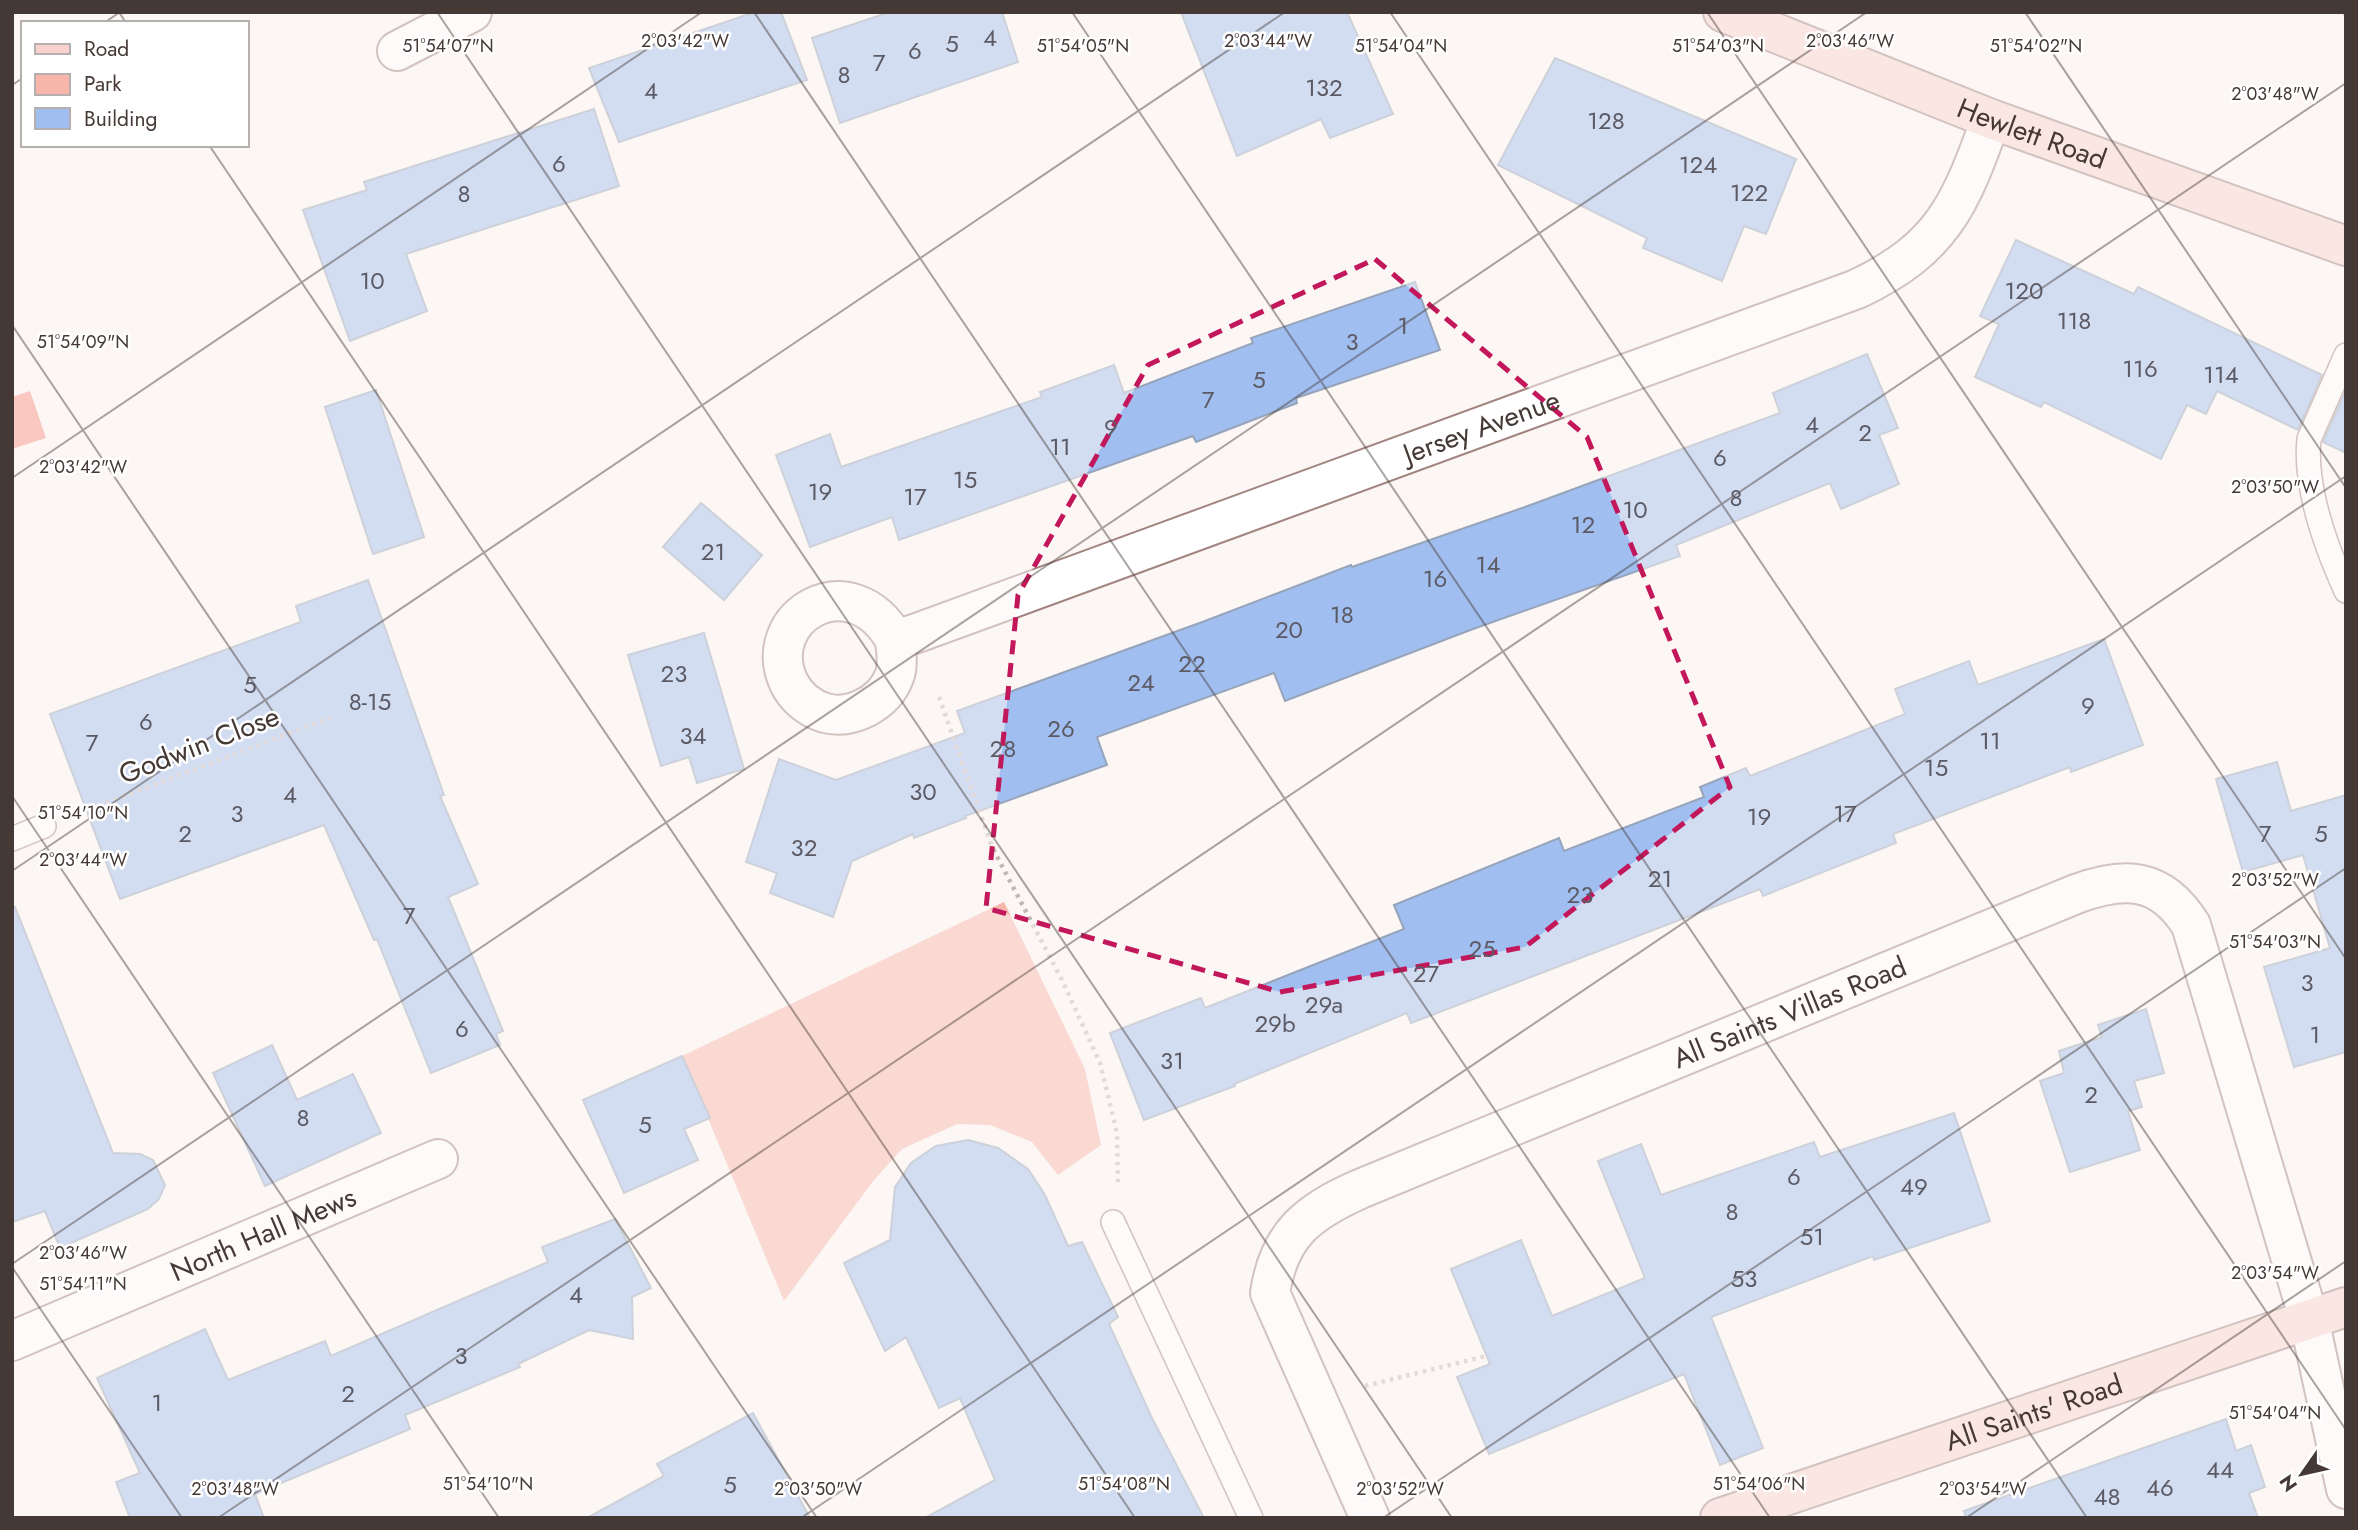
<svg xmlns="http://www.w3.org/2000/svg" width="2358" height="1530" font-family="Jost,sans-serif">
  <rect width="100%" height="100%" fill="#fcf6f4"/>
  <!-- green -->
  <path fill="#f8b5aa" d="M1004 902 1085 1069 1101 1145 1058 1175 1032 1142 990 1125 957 1124 902 1149 874 1180 784 1301 682 1056Z"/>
  <!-- water -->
  <path fill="#f99180" d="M30 391 46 438 12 449V397Z"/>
  <!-- building -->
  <g fill="#a1bef0" stroke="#96a4ba" stroke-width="2">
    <path d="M755 12H781L807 80 619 142 589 68Z"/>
    <path d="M890 12H1002L1018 62 840 123 812 38Z"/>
    <path d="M1181 12H1347L1393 114 1330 138 1321 119 1237 156Z"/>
    <path d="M1555 58 1796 159 1766 234 1744 226 1722 281 1643 248 1647 238 1498 165Z"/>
    <path d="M594 109 619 186 406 254 427 311 350 341 303 210 367 190 364 182Z"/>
    <path d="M2016 240 2134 294 2138 287 2322 375 2298 430 2217 391 2206 414 2187 405 2161 459 2044 402 2041 407 1975 377 1999 324 1980 316Z"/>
    <path d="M1415 282 1440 350 1296 398 1297 403 1196 442 1193 436 899 540 892 517 810 547 776 455 830 434 841 467 1042 397 1040 392 1114 365 1124 393 1253 343 1251 338Z"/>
    <path d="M1867 354 1898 428 1879 435 1899 484 1841 509 1830 483 1676 545 1680 556 1473 629 1285 701 1274 673 1097 737 1107 765 965 816 966 818 914 838 913 834 852 861 833 917 770 893 777 873 746 862 779 759 836 780 965 733 957 711 1205 621 1351 565 1352 567 1525 507 1780 413 1773 393Z"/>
    <path d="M376 390 424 537 373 554 325 407Z"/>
    <path d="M2346 390V453L2323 442Z"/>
    <path d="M701 503 762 555 724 600 663 547Z"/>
    <path d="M368 580 444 795 440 796 478 884 448 897 503 1031 496 1034 500 1045 431 1073 377 939 374 940 324 825 120 899 50 714 301 622 296 606Z"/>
    <path d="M704 633 744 769 697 783 689 757 661 766 628 655Z"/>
    <path d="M2104 639 2143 745 2071 772 2070 767 1893 834 1896 843 1763 896 1760 889 1411 1023 1407 1013 1234 1084 1235 1086 1144 1120 1110 1033 1201 998 1205 1008 1404 929 1394 905 1559 838 1564 851 1704 797 1700 787 1746 768 1750 776 1905 714 1895 689 1969 661 1978 685Z"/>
    <path d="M2277 762 2291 811 2346 795V1052L2294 1067 2264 967 2330 948 2303 855 2243 872 2216 779Z"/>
    <path d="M15 907 113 1153 140 1154 153 1160 165 1185 159 1199 148 1209 60 1248 45 1211 12 1222V908Z"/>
    <path d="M2146 1009 2164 1073 2134 1081 2142 1107 2128 1111 2140 1150 2070 1172 2040 1081 2064 1073 2059 1051 2102 1037 2098 1025Z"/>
    <path d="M272 1045 297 1100 353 1074 381 1133 265 1186 213 1073Z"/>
    <path d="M682 1056 710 1118 684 1129 698 1160 624 1193 583 1100Z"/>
    <path d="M1954 1113 1990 1221 1874 1260 1873 1256 1711 1317 1763 1448 1720 1465 1684 1374 1489 1454 1457 1377 1490 1364 1451 1269 1521 1240 1552 1316 1645 1278 1598 1161 1641 1144 1661 1195 1814 1142 1820 1157Z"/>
    <path d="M968 1140 998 1148 1028 1169 1045 1195 1068 1246 1082 1242 1118 1317 1109 1324 1151 1416 1204 1518H925L995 1480 960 1398 939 1408 906 1337 885 1351 844 1263 890 1240 895 1187 911 1163 936 1146Z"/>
    <path d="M615 1219 651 1288 632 1297 633 1339 589 1330 518 1364 520 1367 405 1415 410 1429 255 1494 264 1518H130L116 1482 140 1473 97 1378 205 1329 228 1380 325 1341 331 1356 548 1262 542 1247Z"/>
    <path d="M753 1413 810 1518H587L664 1476 657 1464Z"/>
    <path d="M2226 1419 2236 1451 2251 1445 2265 1487 2249 1493 2258 1518H1966L1964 1511Z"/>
  </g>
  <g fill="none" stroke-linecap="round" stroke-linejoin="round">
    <!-- lane casing -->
    <g stroke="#a28580" stroke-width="26">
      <g id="lane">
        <path d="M2346 355 2309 439C2304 488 2326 547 2346 591"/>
        <path d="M12 839 44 826"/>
        <path d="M1113 1222 1251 1518"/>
      </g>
    </g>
    <!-- street casing -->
    <g stroke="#a28580" stroke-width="42">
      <g id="street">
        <path d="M397 51 472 12"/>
        <path id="s1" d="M895 640C896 651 899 665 894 677 884 703 852 720 825 713 809 708 796 697 789 683 758 617 851 561 895 640L917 633 1857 289C1943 248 1960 205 1991 119"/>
        <path id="s2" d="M12 1341 438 1159"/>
        <path id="s3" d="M1370 1518 1270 1293C1279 1234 1308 1212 1360 1189L2076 894C2125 876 2161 877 2191 925L2309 1319 2346 1489"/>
      </g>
    </g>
    <!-- secondary casing -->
    <g stroke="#a28580" stroke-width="42">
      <g id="secondary">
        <path id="s4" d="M1723 12 1991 119 2346 246"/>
        <path id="s5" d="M1720 1518 2346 1307"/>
      </g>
    </g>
    <!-- path -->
    <g stroke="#c0b8b5" stroke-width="4.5" stroke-dasharray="3.5 5" stroke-linecap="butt">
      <path d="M939 697 992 847 1062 980 1100 1063 1117 1133 1118 1183"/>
      <path d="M82 812 330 718"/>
      <path d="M1365 1386 1486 1356"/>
    </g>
    <!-- lane -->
    <use href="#lane" stroke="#fff" stroke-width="23"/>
    <!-- street -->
    <use href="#street" stroke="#fff" stroke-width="38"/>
    <!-- secondary -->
    <use href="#secondary" stroke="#f9d2cd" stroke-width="38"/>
  </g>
  <!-- marked area -->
  <path d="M0 0H2358V1530H0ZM1375 259 1587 437 1730 787 1525 947 1280 992 986 908 1018 595 1148 365Z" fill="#fcf6f4" fill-opacity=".55" fill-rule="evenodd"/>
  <path fill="none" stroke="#c2185b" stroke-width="5" stroke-dasharray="14 9" stroke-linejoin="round" d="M1375 259 1587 437 1730 787 1525 947 1280 992 986 908 1018 595 1148 365Z"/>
  <!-- ticks -->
  <path fill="none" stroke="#453936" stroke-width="2" stroke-opacity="0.45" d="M119 12 126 23M437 12 1452 1518M754 12 1770 1518M1072 12 2087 1518M1390 12 2346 1430M1707 12 2346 959M2025 12 2346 488M2343 12 2346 17M104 23 120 12M12 85 23 78M209 145 1135 1518M12 325 817 1518M12 478 702 12M12 796 499 1518M12 871 1285 12M12 1264 1867 12M12 1267 182 1518M218 1518 2346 83M801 1518 2346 476M1383 1518 2346 868M1966 1518 2346 1261"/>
  <g text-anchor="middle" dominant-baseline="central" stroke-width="5" stroke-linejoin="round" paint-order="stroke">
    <!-- number labels -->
    <g font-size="24" fill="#5c5a64">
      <text x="990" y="37">4</text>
      <text x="952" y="43">5</text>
      <text x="915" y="50">6</text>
      <text x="879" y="62">7</text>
      <text x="844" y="74">8</text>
      <text x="1324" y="87">132</text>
      <text x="651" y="90">4</text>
      <text x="1606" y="120">128</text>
      <text x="559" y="163">6</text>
      <text x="1698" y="164">124</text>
      <text x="1749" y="192">122</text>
      <text x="464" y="193">8</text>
      <text x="372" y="280">10</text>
      <text x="2024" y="290">120</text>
      <text x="2074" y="320">118</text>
      <text x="1403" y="325">1</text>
      <text x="1352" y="341">3</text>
      <text x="2140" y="368">116</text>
      <text x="2221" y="374">114</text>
      <text x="1259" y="379">5</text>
      <text x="1208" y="399">7</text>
      <text x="1812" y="424">4</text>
      <text x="1111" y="427">9</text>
      <text x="1865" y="432">2</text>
      <text x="1060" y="446">11</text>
      <text x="1720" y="457">6</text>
      <text x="965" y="479">15</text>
      <text x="820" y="491">19</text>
      <text x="915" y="496">17</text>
      <text x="1736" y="497">8</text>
      <text x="1635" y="509">10</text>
      <text x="1583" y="524">12</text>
      <text x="713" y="551">21</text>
      <text x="1488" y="564">14</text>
      <text x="1435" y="578">16</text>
      <text x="1342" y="614">18</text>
      <text x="1289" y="629">20</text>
      <text x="1192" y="663">22</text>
      <text x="674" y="673">23</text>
      <text x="1141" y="682">24</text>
      <text x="250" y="684">5</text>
      <text x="370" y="701">8-15</text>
      <text x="2088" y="705">9</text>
      <text x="146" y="721">6</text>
      <text x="1061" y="728">26</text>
      <text x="693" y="735">34</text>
      <text x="1990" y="740">11</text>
      <text x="92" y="742">7</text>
      <text x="1003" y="748">28</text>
      <text x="1936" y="767">15</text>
      <text x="923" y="791">30</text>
      <text x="290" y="794">4</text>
      <text x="237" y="813">3</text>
      <text x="1845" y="813">17</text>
      <text x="1759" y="816">19</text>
      <text x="185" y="833">2</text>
      <text x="2265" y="833">7</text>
      <text x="2321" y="833">5</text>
      <text x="804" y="847">32</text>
      <text x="1660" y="878">21</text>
      <text x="1580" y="894">23</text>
      <text x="409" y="915">7</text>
      <text x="1482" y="948">25</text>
      <text x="1426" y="973">27</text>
      <text x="2307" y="982">3</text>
      <text x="1324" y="1004">29a</text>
      <text x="1275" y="1023">29b</text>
      <text x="462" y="1028">6</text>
      <text x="2315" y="1034">1</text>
      <text x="1172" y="1060">31</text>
      <text x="2091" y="1094">2</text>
      <text x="303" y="1117">8</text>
      <text x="645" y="1124">5</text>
      <text x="1794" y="1176">6</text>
      <text x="1914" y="1186">49</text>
      <text x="1732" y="1211">8</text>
      <text x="1812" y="1236">51</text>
      <text x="1744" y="1278">53</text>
      <text x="576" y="1294">4</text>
      <text x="461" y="1355">3</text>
      <text x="348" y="1393">2</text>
      <text x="157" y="1402">1</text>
      <text x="2220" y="1469">44</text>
      <text x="730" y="1484">5</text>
      <text x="2160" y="1487">46</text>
      <text x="2107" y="1496">48</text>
    </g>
    <!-- street labels -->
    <g font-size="28" fill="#453936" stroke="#fff">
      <text stroke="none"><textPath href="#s4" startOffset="332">Hewlett Road</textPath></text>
      <text stroke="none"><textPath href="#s1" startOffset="980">Jersey Avenue</textPath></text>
      <text transform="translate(199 745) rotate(-21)">Godwin Close</text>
      <text stroke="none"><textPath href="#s3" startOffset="856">All Saints Villas Road</textPath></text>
      <text stroke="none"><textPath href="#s2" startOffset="273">North Hall Mews</textPath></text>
      <text stroke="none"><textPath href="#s5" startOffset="331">All Saints' Road</textPath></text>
    </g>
  </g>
  <g font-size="18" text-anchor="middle" fill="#453936" stroke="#fff" stroke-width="5" stroke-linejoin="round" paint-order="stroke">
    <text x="685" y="47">2°03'42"W</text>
    <text x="1268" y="47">2°03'44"W</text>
    <text x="1850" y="47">2°03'46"W</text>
    <text x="448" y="52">51°54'07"N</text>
    <text x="1083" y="52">51°54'05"N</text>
    <text x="1401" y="52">51°54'04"N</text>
    <text x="1718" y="52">51°54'03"N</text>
    <text x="2036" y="52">51°54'02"N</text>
    <text x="2275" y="100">2°03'48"W</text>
    <text x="83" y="348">51°54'09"N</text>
    <text x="83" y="473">2°03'42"W</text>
    <text x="2275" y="493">2°03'50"W</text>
    <text x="83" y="819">51°54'10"N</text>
    <text x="83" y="866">2°03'44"W</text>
    <text x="2275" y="886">2°03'52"W</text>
    <text x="2275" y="948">51°54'03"N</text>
    <text x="83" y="1259">2°03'46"W</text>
    <text x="2275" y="1279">2°03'54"W</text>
    <text x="83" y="1290">51°54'11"N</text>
    <text x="2275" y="1419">51°54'04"N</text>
    <text x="488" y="1490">51°54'10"N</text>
    <text x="1124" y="1490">51°54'08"N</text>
    <text x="1759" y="1490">51°54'06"N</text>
    <text x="235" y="1495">2°03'48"W</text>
    <text x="818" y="1495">2°03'50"W</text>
    <text x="1400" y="1495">2°03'52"W</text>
    <text x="1983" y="1495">2°03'54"W</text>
  </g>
  <!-- border -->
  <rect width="2358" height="1530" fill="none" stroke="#453936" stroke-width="28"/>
  <!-- legend -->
  <rect x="21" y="21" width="228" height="126" fill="#ffffff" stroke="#b5b0af" stroke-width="2"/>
  <rect x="35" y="44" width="35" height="10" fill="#f9d2cd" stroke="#b5b0af" stroke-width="2"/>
  <text x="84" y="56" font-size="21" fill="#453936">Road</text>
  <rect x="35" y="74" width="35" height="21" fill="#f8b5aa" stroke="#b5b0af" stroke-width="2"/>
  <text x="84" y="91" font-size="21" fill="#453936">Park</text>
  <rect x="35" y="108" width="35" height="21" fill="#a1bef0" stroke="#b5b0af" stroke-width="2"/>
  <text x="84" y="126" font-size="21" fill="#453936">Building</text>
  <!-- north arrow -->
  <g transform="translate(2302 1474) rotate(236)" stroke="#ffffff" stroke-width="5" paint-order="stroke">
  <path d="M0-5L12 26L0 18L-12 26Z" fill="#453936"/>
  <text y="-10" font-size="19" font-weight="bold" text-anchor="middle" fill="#453936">N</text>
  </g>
</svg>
